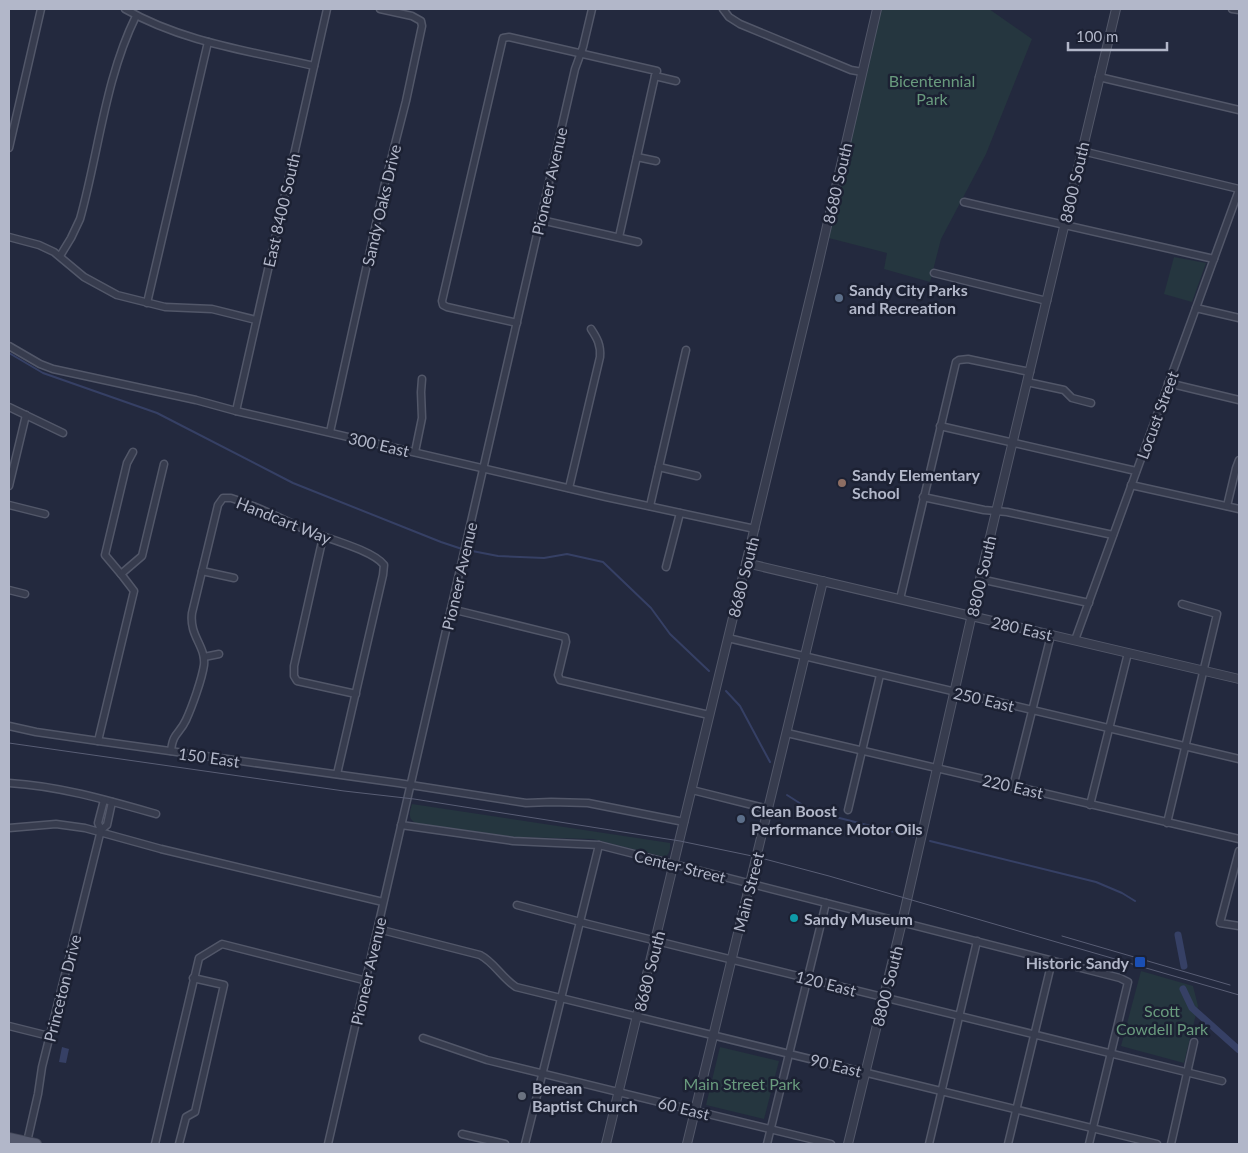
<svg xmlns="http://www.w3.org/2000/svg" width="1248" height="1153" font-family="Lato,sans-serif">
  <rect width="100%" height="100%" fill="#23293e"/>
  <!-- green -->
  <g fill="#25363f">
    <path d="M874 9H989L1032 39 986 154 941 239 930 282 884 269 887 253 821 236Z"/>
    <path d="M1174 257 1206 263 1192 302 1164 294Z"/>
    <path d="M412 804 670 843C670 847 671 853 665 857L593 839 516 837 416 823C407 819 410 812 412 804Z"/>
    <path d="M1141 971 1193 986 1198 1006 1184 1063 1121 1046Z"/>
    <path d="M720 1047 779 1061 764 1119 706 1105Z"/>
  </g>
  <!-- water -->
  <path fill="#364065" d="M62 1047 69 1049 66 1063 59 1062Z"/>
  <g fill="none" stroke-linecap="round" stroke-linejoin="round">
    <!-- stream -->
    <g stroke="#364065" stroke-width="2">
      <path d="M9 353 43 373 157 413 293 483 441 542 462 549"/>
      <path d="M467 550 498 556 544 558 567 554 603 562 651 608 670 634 709 671"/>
      <path d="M726 691 740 706 770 762"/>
      <path d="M787 795 812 811 914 837"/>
      <path d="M930 841 1096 882 1122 893 1135 901"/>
    </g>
    <!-- canal -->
    <g stroke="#364065" stroke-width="7">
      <path d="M1178 935 1184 966"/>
      <path d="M1183 989 1192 1008 1239 1050"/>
    </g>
    <!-- minor casing -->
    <g stroke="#525769" stroke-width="9">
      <g id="minor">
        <path d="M125 9C182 42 250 51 314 66"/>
        <path d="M723 9 729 17 740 24 851 70 862 72"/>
        <path d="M1232 9 1239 10"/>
        <path d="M1099 77 1239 110"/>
        <path d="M9 148 41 9"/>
        <path d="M1082 151 1239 189"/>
        <path d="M637 157 656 161"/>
        <path d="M964 202 1214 259"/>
        <path d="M541 220 638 242"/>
        <path d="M9 237 39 245 54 252 84 277 117 295 165 307 212 309 256 320"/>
        <path d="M619 237 655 76"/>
        <path d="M60 256 71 238 80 219C99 151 105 79 136 16"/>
        <path d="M934 273 1047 301"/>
        <path d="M147 303 208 42"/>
        <path d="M1196 308 1239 318"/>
        <path d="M517 323 447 307 443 305 442 301 503 38 509 37 657 71 655 76 676 81"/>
        <path d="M9 346 40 364 53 369 196 400 236 411 606 497 755 529"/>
        <path d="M1027 382 1064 390 1072 398 1091 403"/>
        <path d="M1168 383 1239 400"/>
        <path d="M9 407 63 433"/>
        <path d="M236 411 327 9"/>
        <path d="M940 426 1136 471"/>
        <path d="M330 432 385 183 406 101 422 26 421 21 412 16 380 9"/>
        <path d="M415 452 422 418 421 392 422 379"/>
        <path d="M659 467 697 476"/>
        <path d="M1131 485 1239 509"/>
        <path d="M9 486 26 415"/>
        <path d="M569 488 600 357C601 345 597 338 591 329"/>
        <path d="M923 497 984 510 1007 512 1113 535"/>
        <path d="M9 505 45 514"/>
        <path d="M650 506 686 350"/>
        <path d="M1227 506 1236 468 1239 460"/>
        <path d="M323 537 294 666V676L297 681 356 694"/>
        <path d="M666 567 680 513"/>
        <path d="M202 571 234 578"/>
        <path d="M121 574 105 555 127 463 133 452"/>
        <path d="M980 579 1089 603"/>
        <path d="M9 590 25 594"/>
        <path d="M900 599 956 362 959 360 968 359 1030 372"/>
        <path d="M451 609 565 637 566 642 558 675 560 680 709 715"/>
        <path d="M728 638 1239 759"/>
        <path d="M1075 640 1239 190"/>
        <path d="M204 657 219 654"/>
        <path d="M9 726 36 732 98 741 398 783 526 803 551 802 588 803 684 822"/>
        <path d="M787 733 1239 839"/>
        <path d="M98 741 134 591 121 574 142 556 164 464"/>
        <path d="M171 751C173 732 179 735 186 720 192 707 202 679 204 665 206 646 189 636 192 613L218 505 223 498H231C257 506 282 519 306 530 325 538 373 550 384 565L383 575 337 774"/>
        <path d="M9 783C59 786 107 800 156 814"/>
        <path d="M1013 787 1051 635"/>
        <path d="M692 790 768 809"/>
        <path d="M1090 805 1128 653"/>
        <path d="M848 810 880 675"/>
        <path d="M1167 823 1217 614 1182 604"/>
        <path d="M401 825 513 841 599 845 1120 978 1128 982 1089 1144"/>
        <path d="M9 828 56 824 85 828 161 849 383 902"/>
        <path d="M101 830 107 825 112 802"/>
        <path d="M1239 851 1220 923 1239 926"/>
        <path d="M517 905 588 924 1222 1081"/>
        <path d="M378 929 480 955C494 962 502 978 516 987L1157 1144"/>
        <path d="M9 1026 49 1036"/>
        <path d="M423 1038 487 1060 831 1144"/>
        <path d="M462 1134 505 1144"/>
        <path d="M27 1142 38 1094 42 1067 101 830 98 823 104 800"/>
        <path d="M155 1144 199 958 222 944 367 981"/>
        <path d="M179 1144 186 1117 195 1112 224 985 193 978"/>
        <path d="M328 1144 575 69 583 47 592 9"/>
        <path d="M525 1144 599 845"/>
        <path d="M767 1144 826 903"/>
        <path d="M929 1144 977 941"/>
        <path d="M1008 1144 1052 961"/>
        <path d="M1171 1144 1194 1042"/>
      </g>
    </g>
    <!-- tertiary casing -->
    <g stroke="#525769" stroke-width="10">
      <g id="tertiary">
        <path d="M746 563 1239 679"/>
        <path d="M606 1144 818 265 877 9"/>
        <path d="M687 1144 823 581"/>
        <path d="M848 1144 902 922 980 579 1116 9"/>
      </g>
    </g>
    <!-- primary casing -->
    <g stroke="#404557" stroke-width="12">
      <path id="primary" d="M9 1138 36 1144"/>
    </g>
    <!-- minor -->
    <use href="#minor" stroke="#373c4e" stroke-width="6"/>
    <!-- tertiary -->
    <use href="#tertiary" stroke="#373c4e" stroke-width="8"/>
    <!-- primary -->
    <use href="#primary" stroke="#555a6e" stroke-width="10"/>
    <!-- tram -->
    <g stroke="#595e75" stroke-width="1">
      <path d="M9 743 344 791 414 799 680 841 757 857 829 876 1239 995"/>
      <path d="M1062 936 1230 985"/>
    </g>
  </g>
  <!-- markers -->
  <g fill="#5c6f8a" stroke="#1c2133" stroke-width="2">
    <circle cx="839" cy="298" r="5"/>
    <circle cx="741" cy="819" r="5"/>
  </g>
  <circle fill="#8d6e63" stroke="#1c2133" stroke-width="2" cx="842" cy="483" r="5"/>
  <circle fill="#0f9aa8" stroke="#1c2133" stroke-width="2" cx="794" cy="918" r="5"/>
  <rect fill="#1a4fb4" stroke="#1c2133" stroke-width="2" x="1134" y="956" width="12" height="12" rx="2.5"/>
  <circle fill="#6b7280" stroke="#1c2133" stroke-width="2" cx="522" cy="1096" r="5"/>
  <g text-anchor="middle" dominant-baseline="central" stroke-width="5" stroke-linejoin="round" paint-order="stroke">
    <!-- park labels -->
    <g font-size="16" fill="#699b7e" stroke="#1c2133">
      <text x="932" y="80">Bicentennial<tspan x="932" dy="18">Park</tspan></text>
      <text x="1162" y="1010">Scott<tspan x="1162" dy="18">Cowdell Park</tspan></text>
      <text x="742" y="1083">Main Street Park</text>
    </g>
    <!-- street labels -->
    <g font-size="16" fill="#b2b7c9" stroke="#1c2133">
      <text transform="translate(549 181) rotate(-77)">Pioneer Avenue</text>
      <text transform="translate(1074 182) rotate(-77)">8800 South</text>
      <text transform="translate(837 183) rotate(-77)">8680 South</text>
      <text transform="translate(381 205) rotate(-77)">Sandy Oaks Drive</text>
      <text transform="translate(281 210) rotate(-77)">East 8400 South</text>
      <text transform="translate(1157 415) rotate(-70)">Locust Street</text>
      <text transform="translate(379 444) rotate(13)">300 East</text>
      <text transform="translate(284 520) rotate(22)">Handcart Way</text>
      <text transform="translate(459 576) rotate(-77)">Pioneer Avenue</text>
      <text transform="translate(981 576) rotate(-77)">8800 South</text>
      <text transform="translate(743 577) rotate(-76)">8680 South</text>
      <text transform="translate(1022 628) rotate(13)">280 East</text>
      <text transform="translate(984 699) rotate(13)">250 East</text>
      <text transform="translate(209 757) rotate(8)">150 East</text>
      <text transform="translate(1013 786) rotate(13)">220 East</text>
      <text transform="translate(680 866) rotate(14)">Center Street</text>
      <text transform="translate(748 892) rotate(-76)">Main Street</text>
      <text transform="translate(368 971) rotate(-77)">Pioneer Avenue</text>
      <text transform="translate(649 971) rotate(-76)">8680 South</text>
      <text transform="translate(826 983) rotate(14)">120 East</text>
      <text transform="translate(887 986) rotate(-76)">8800 South</text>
      <text transform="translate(62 988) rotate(-76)">Princeton Drive</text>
      <text transform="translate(836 1065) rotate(14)">90 East</text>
      <text transform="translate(684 1108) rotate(14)">60 East</text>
    </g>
    <!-- poi labels -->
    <g font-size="16" font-weight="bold" fill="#b2b7c9" stroke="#1c2133" text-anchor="start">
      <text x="849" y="289">Sandy City Parks<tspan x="849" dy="18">and Recreation</tspan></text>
      <text x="852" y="474">Sandy Elementary<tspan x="852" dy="18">School</tspan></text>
      <text x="751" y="810">Clean Boost<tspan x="751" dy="18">Performance Motor Oils</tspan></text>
      <text x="804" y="918">Sandy Museum</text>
      <text x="1129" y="962" text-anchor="end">Historic Sandy</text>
      <text x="532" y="1087">Berean<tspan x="532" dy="18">Baptist Church</tspan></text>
    </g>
  </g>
  <!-- border -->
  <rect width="1248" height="1153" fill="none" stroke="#b2b7c9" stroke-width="20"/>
  <!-- scale -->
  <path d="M1068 42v8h99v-8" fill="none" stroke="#b2b7c9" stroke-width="2.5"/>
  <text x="1076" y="42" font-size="15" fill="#b2b7c9" stroke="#1c2133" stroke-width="4" paint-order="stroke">100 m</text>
</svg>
